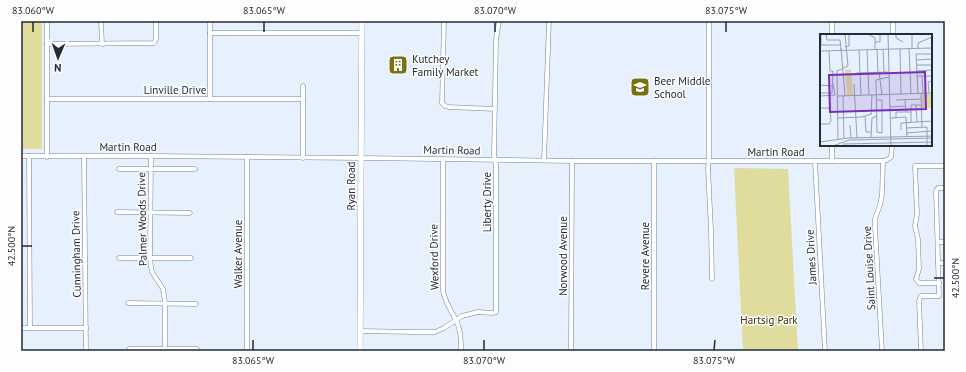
<svg xmlns="http://www.w3.org/2000/svg" width="966" height="372" font-family="'PT Sans',sans-serif">
  <rect width="100%" height="100%" fill="#e7f1fd"/>
  <!-- green -->
  <g fill="#dfdc9e">
    <rect x="21" y="21" width="21" height="128"/>
    <path d="M734 168 788 169 798 351H743Z"/>
  </g>
  <g fill="none" stroke-linecap="round" stroke-linejoin="round">
    <!-- minor casing -->
    <g stroke="#6d839e" stroke-width="5">
      <g id="minor">
        <path d="M47 21V157"/>
        <path d="M101 21 102 44"/>
        <path d="M210 21V99"/>
        <path d="M444 21 442 103 445 106 449 107 495 109"/>
        <path d="M709 21V161L708 168 711 230 712 279"/>
        <path d="M210 33H362"/>
        <path d="M832 35V21"/>
        <path d="M893 35V21"/>
        <path d="M47 44 154 43 156 39V21"/>
        <path d="M303 86V158"/>
        <path d="M47 99H303"/>
        <path d="M21 156H151L361 158 572 161H883L887 160 891 157 892 145"/>
        <path d="M29 156 30 328"/>
        <path d="M151 156 150 258 151 267 152 272 163 289 164 295 165 303V351"/>
        <path d="M84 157 86 351"/>
        <path d="M247 157V351"/>
        <path d="M443 159V291C445 302 451 310 456 320 461 330 461 340 461 351"/>
        <path d="M544 160 549 21"/>
        <path d="M815 161 825 351"/>
        <path d="M832 161V145"/>
        <path d="M119 169H195"/>
        <path d="M117 212 190 213"/>
        <path d="M938 242H945"/>
        <path d="M119 258H191"/>
        <path d="M938 263H945"/>
        <path d="M939 283H919L916 279 919 269 918 239 915 226 917 214 915 166H945"/>
        <path d="M128 303 196 304"/>
        <path d="M21 328H86"/>
        <path d="M360 331 414 332H435L444 328 462 316 478 312 492 313 496 312V165L494 155 496 40 499 21"/>
        <path d="M129 349H197"/>
        <path d="M571 351 572 161"/>
        <path d="M654 351V161"/>
        <path d="M882 351 875 227V219L880 205 882 195 883 161"/>
        <path d="M921 351 919 301 921 296H939L936 191 938 188H945"/>
      </g>
    </g>
    <!-- major casing -->
    <g stroke="#6d839e" stroke-width="6">
      <path id="major" d="M360 351 361 164 362 21"/>
    </g>
    <!-- minor -->
    <use href="#minor" stroke="#fff" stroke-width="4"/>
    <!-- major -->
    <use href="#major" stroke="#fff" stroke-width="5.5"/>
  </g>
  <!-- ticks -->
  <path fill="none" stroke="#222b37" stroke-width="1.5" d="M33 32V22M264 32V22M495 32V22M726 32V22M22 246H32M934 278H944M253 350V340M484 350V340M714 350 715 340"/>
  <!-- icons -->
  <defs>
    <g id="building-square" transform="scale(1)"><rect x="-9" y="-9" width="18" height="18" rx="4" fill="#787213" stroke="#fdfdfd"/><path d="M-4-6H4V6H1V3H-1V6H-4ZM-2.5-4.3h1.7v1.8h-1.7ZM.8-4.3h1.7v1.8H.8ZM-2.5-1h1.7V.8h-1.7ZM.8-1h1.7V.8H.8Z" fill="#fff"/></g>
    <g id="school-square" transform="scale(1)"><rect x="-9" y="-9" width="18" height="18" rx="4" fill="#787213" stroke="#fdfdfd"/><path d="M0-5L7-2L0 1L-7-2ZM-4 1L0 2.5L4 1V4Q0 6-4 4Z" fill="#fff"/></g>
  </defs>
  <g fill-rule="evenodd">
    <use href="#building-square" x="398" y="65"/>
    <use href="#school-square" x="640" y="87"/>
  </g>
  <g text-anchor="middle" dominant-baseline="central" stroke-width="3" stroke-linejoin="round" paint-order="stroke">
    <!-- poi labels -->
    <g font-size="11" fill="#222b37" stroke="#fdfdfd" text-anchor="start">
      <text x="412" y="59">Kutchey<tspan x="412" dy="13">Family Market</tspan></text>
      <text x="654" y="81">Beer Middle<tspan x="654" dy="13">School</tspan></text>
    </g>
    <!-- street labels -->
    <g font-size="11" fill="#222b37" stroke="#fdfdfd">
      <text x="175" y="90">Linville Drive</text>
      <text x="128" y="147">Martin Road</text>
      <text transform="translate(452 150) rotate(1)">Martin Road</text>
      <text x="776" y="152">Martin Road</text>
      <text transform="translate(351 186) rotate(-90)">Ryan Road</text>
      <text transform="translate(487 202) rotate(-90)">Liberty Drive</text>
      <text transform="translate(142 219) rotate(-91)">Palmer Woods Drive</text>
      <text transform="translate(76 254) rotate(-91)">Cunningham Drive</text>
      <text transform="translate(238 254) rotate(-90)">Walker Avenue</text>
      <text transform="translate(563 256) rotate(-90)">Norwood Avenue</text>
      <text transform="translate(645 256) rotate(-90)">Revere Avenue</text>
      <text transform="translate(434 257) rotate(-91)">Wexford Drive</text>
      <text transform="translate(811 257) rotate(-93)">James Drive</text>
      <text transform="translate(869 268) rotate(-93)">Saint Louise Drive</text>
    </g>
    <!-- park labels -->
    <g font-size="11" fill="#373407" stroke="#fdfdfd">
      <text x="769" y="320">Hartsig Park</text>
    </g>
  </g>
  <!-- overview -->
  <g transform="translate(820 34)">
    <rect width="112" height="112" fill="#e7f1fd"/>
    <path d="M31 35 33 61H27L25 36ZM102 60H112V74H102Z" fill="#dfdc9e"/>
    <path fill="none" stroke="#98a2ae" stroke-width="1" d="M1 0V11H20M6 0 7 6H20L21 14M48 0 55 4V15M68 0 71 112M76 0V4L83 8M92 0V14M55 8H60V0M25 13 29 12V0M89 14 91 60M98 14V9L112 3M57 15 58 38M63 15 64 38M80 15 81 60M39 16 41 61M47 16 49 61M0 17 112 14M21 17V14L25 62M96 26 112 25M96 31H112M23 34 28 32 25 0M96 37 112 36M59 38 62 61M36 39 69 38M97 42H112M102 42 103 59M34 50 37 104M0 51 12 52M0 59H12L13 37H10L9 17M101 59 102 93M109 59 108 48 112 47M0 60 1 62 15 61 13 50M98 60 96 20H112M18 62 112 59M23 62 24 104M57 66H62V99M76 66 101 65M85 66 86 78M96 71 97 88M70 73 85 72M0 74H10L11 87 9 90H0M51 81 52 61M45 82 46 98H51M18 84 42 83 51 80M71 84 86 83 87 103M76 84V78H91M91 88V71H102M30 91 31 104M86 94 107 93V112M81 96V89L112 87M62 99 57 98 56 46 69 43M86 99 112 97M51 103 52 84 57 82M18 106 17 37 22 35M0 108 28 104 112 102M23 110 112 108M13 112 29 106 112 104"/>
    <path fill="#7b2cbf" fill-opacity="0.15" stroke="#7b2cbf" stroke-width="2" d="M105 38 106 75 10 78 9 41Z"/>
    <rect width="112" height="112" fill="none" stroke="#222b37" stroke-width="2"/>
  </g>
  <!-- border -->
  <rect width="966" height="372" fill="none" stroke="#fdfdfd" stroke-width="44"/>
  <!-- north arrow -->
  <g transform="translate(58 58) rotate(182)" stroke="#fdfdfd" stroke-width="3" paint-order="stroke">
  <path d="M0-3L7 15L0 10L-7 15Z" fill="#222b37"/>
  <text y="-6" font-size="11" font-weight="bold" text-anchor="middle" fill="#222b37">N</text>
  </g>
  <rect x="22" y="22" width="922" height="328" fill="none" stroke="#222b37" stroke-width="1.5"/>
  <g font-size="10" text-anchor="middle" fill="#222b37">
    <text x="33" y="14">83.060°W</text>
    <text x="264" y="14">83.065°W</text>
    <text x="495" y="14">83.070°W</text>
    <text x="726" y="14">83.075°W</text>
    <text transform="translate(11 246) rotate(-90)" y="4">42.500°N</text>
    <text transform="translate(955 278) rotate(-90)" y="4">42.500°N</text>
    <text x="253" y="364">83.065°W</text>
    <text x="484" y="364">83.070°W</text>
    <text x="714" y="364">83.075°W</text>
  </g>
</svg>
